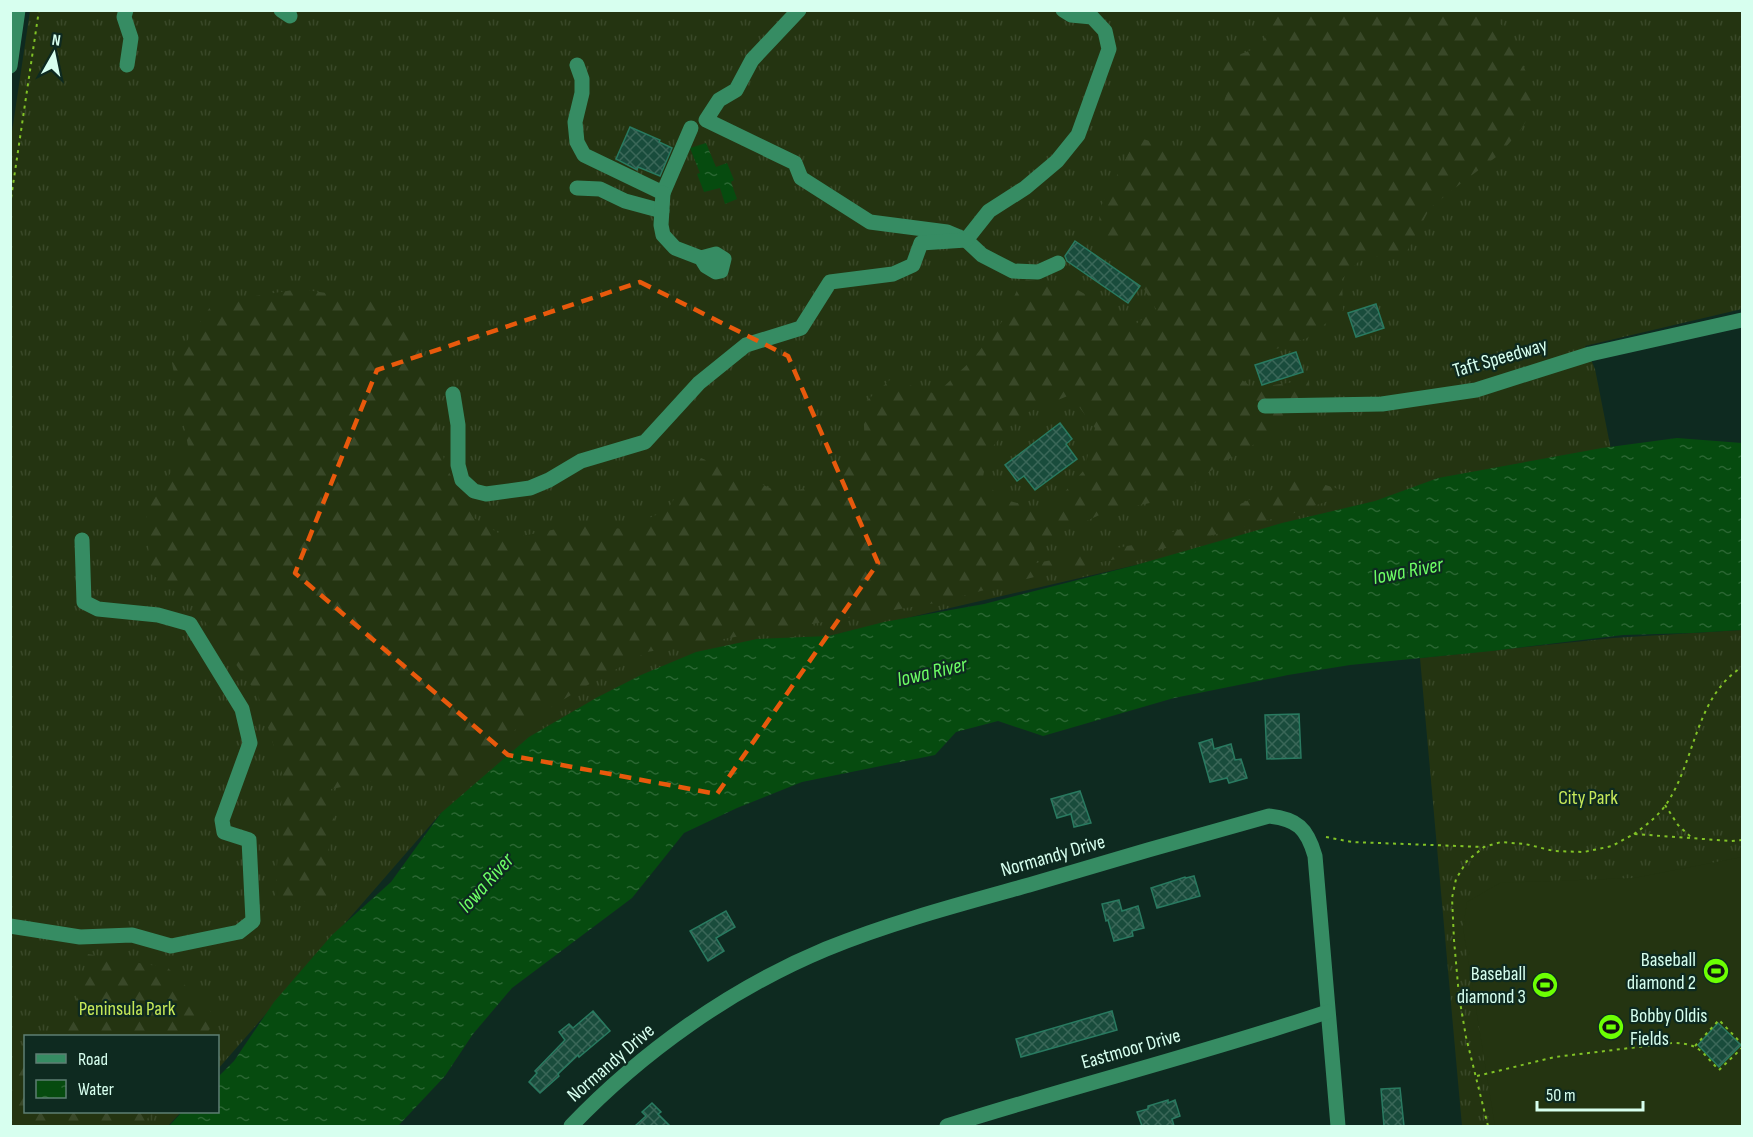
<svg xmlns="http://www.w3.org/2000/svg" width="1753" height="1137" font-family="'Sofia Sans Condensed',sans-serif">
  <defs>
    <pattern id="grass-tufts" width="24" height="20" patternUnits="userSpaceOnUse" patternTransform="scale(1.5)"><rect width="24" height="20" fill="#243411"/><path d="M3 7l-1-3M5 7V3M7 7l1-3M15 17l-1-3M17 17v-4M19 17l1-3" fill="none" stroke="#394828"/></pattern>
    <pattern id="forest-firs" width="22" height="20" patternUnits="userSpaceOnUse" patternTransform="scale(1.5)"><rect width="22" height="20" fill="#243411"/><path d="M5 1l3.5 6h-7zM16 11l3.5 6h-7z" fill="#394828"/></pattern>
    <pattern id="water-ripples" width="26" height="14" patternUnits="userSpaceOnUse" patternTransform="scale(1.5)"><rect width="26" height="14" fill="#064b0f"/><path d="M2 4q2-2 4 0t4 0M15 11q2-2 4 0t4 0" fill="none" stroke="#2a6632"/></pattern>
    <pattern id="building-cross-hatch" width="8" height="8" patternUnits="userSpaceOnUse" patternTransform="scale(1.5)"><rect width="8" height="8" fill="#194c3c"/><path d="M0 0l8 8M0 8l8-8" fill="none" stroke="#3a6758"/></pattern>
  </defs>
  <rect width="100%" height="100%" fill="#0e2a20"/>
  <!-- grass -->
  <g fill="url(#grass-tufts)">
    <path d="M30 11H1742V309L1585 346 1595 369 1612 455 829 636 441 813 218 1069V1036H26V1112H181L168 1126H11L10 145Z"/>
    <path d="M1742 630V1126H1462L1420 658 1613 638Z"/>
  </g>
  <!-- forest -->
  <g fill="url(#forest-firs)" fill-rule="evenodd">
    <path d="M1438 10 1457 13H1492L1510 36 1538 99 1522 128 1500 154 1464 181 1430 208 1406 253 1361 259 1342 279 1343 310 1307 338 1240 362 1242 380 1253 388 1309 380 1310 397 1270 435 1219 465 1174 498 1106 512 1034 545 1036 563 1138 544 1198 523 1300 477 1351 493 1294 513 1162 549 1042 575 935 603 647 652 579 690 516 729 466 778H389L331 789 335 829 327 854 337 907 275 897 283 776 258 695 193 605 150 573 146 511 188 446 172 363 213 303 299 289 395 303 424 361 445 465 474 518 508 539 576 525 625 529 667 510 701 458 784 494 832 481 865 449 863 404 891 379 936 394 973 359 1004 319 1022 279 1071 286 1136 324 1156 309 1130 266 1098 240 1100 208 1137 137 1177 150 1215 129 1229 86 1215 64 1259 47 1281 11ZM1070 395 1095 428 1084 470 1048 511 1006 500 982 482 988 452 1019 416Z"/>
    <path d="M88 954 168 968 217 1018 205 1036H48L72 1018Z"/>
    <path d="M25 1053 26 1112H153L141 1126H11V1065Z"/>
  </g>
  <!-- pitch -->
  <path fill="#243411" d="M1742 857V1126H1495L1463 928 1467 902 1500 883 1634 878Z"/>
  <!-- water -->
  <g fill="url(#water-ripples)">
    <path d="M706 143 716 167 727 163 734 180 731 182 737 199 725 204 720 188 704 192 697 174 700 173 690 148Z"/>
    <path d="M1677 438 1742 443V630L1692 633 1623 635 1492 651 1350 665 1288 675 1174 698 1043 736 998 721 956 732 935 755 802 782 737 808 684 833 632 898 512 988 473 1034 445 1076 398 1126H169L182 1112H218V1077L234 1061 274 1002 332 935 391 882 441 813 529 737 596 698 641 675 696 652 757 639 829 636 884 622 984 604 1136 565 1282 523 1375 501 1438 478 1602 448Z"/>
  </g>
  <!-- building -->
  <g fill="url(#building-cross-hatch)" stroke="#297a60" stroke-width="1.5">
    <path d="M630 127 660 140 659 142 672 148 660 176 638 167 637 170 616 159Z"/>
    <path d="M1075 241 1140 286 1128 303 1067 261 1065 256Z"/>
    <path d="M1376 304 1384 328 1356 337 1348 313Z"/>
    <path d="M1296 352 1303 372 1262 385 1255 365Z"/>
    <path d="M1060 423 1072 439 1066 444 1077 459 1035 490 1024 476 1017 481 1005 465Z"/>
    <path d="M1299 714 1301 758 1267 759 1265 715Z"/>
    <path d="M1212 739 1214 749 1231 744 1235 760 1241 759 1247 778 1229 783 1227 778 1210 782 1199 743Z"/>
    <path d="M1080 791 1091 823 1074 827 1071 814 1057 818 1051 799Z"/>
    <path d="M1194 876 1200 896 1157 908 1151 888 1185 877 1186 878Z"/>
    <path d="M1119 900 1122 911 1138 906 1144 928 1132 931 1133 936 1114 941 1108 920 1106 921 1102 904Z"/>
    <path d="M726 911 735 927 716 938 724 951 708 961 690 931Z"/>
    <path d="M593 1011 610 1031 579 1057 578 1055 558 1074 559 1076 540 1093 529 1082 537 1073 535 1071 565 1040 559 1032 569 1024 573 1028Z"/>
    <path d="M1112 1011 1117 1030 1021 1057 1016 1039Z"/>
    <path d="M1718 1023 1741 1045 1719 1067 1698 1045Z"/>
    <path d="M1400 1088 1404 1126H1384L1381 1089Z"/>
    <path d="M1168 1100V1103L1175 1100 1180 1116 1172 1119 1174 1126H1142L1137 1112 1148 1109V1106Z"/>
    <path d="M652 1103 661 1112 658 1114 670 1126H635L646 1116 642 1112Z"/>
  </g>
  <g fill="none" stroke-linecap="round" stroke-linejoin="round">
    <!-- path -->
    <g stroke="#81c326" stroke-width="2" stroke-dasharray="3 4.5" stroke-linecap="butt">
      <path d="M10 205 39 10"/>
      <path d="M1665 805 1678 825 1693 839"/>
      <path d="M1634 834C1645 826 1656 818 1665 806 1696 762 1694 698 1742 667"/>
      <path d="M1326 837 1352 842 1484 847"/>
      <path d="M1695 1046 1719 1020 1742 1044"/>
      <path d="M1477 1076 1555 1057 1672 1043C1700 1043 1701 1052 1719 1070L1742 1048"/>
      <path d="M1488 1126 1466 1037 1459 996 1454 940 1452 898 1456 879 1467 861 1484 847 1501 842 1525 844 1554 851 1584 852 1612 846 1634 834 1731 841 1742 840"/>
    </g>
    <!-- minor -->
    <g stroke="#368c63" stroke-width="15">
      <path d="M126 10 124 17 131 38 127 65"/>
      <path d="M281 10 290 16"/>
      <path d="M799 10 752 60 736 90 719 100 706 120 795 163 801 178 870 222 947 232 966 240 982 255 1013 271 1038 272 1058 263"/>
      <path d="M577 65 582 79V93L575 122 577 142 584 155 663 193 691 128"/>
      <path d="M10 66 18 10"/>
      <path d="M577 188 600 189 625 201 662 211"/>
      <path d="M663 193 661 225 663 235 675 248 701 258 716 254 724 259 721 271 716 272 706 266 701 258"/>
      <path d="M453 394 458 425V465L462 480 474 491 486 494 530 488 549 480 581 461 645 442 699 383 746 345 801 328 830 282 893 274 913 265 921 243 966 240 989 211 1025 188 1057 161 1078 135 1109 49 1105 31 1092 17 1071 15 1063 10"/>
      <path d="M1265 406 1382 404 1476 390 1590 354 1742 320"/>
      <path d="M10 926 80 937 132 935 171 946 239 932 253 921 249 840 224 832 222 820 250 743 242 709 190 624 158 615 98 609 84 602 82 540"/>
      <path d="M571 1126C642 1052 730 989 826 949 892 922 961 904 1029 885 1109 861 1189 838 1269 816 1297 819 1307 828 1315 856L1338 1126"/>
      <path d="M947 1126C1073 1086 1202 1054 1327 1012"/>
    </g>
  </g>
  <!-- marked area -->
  <path fill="none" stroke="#e8590c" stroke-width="4.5" stroke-dasharray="12 8" stroke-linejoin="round" d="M640 282 788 356 878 563 717 794 508 755 295 573 377 370Z"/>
  <!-- icons -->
  <defs>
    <g id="stadium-disc" transform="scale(1.35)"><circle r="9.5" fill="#6cff03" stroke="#0e2a20"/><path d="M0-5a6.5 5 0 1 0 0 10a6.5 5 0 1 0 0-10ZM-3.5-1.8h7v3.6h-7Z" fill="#111"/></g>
  </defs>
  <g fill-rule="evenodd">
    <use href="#stadium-disc" x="1716" y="971"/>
    <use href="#stadium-disc" x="1545" y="985"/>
    <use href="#stadium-disc" x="1611" y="1027"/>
  </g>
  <g text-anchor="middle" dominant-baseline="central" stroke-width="4.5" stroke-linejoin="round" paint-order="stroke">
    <!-- street labels -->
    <g font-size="20" fill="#d7ffef" stroke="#0e2a20">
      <text transform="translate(1500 358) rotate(-16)">Taft Speedway</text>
      <text transform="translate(1053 856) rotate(-16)">Normandy Drive</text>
      <text transform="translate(1131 1049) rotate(-16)">Eastmoor Drive</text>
      <text transform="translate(611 1063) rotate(-41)">Normandy Drive</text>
    </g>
    <!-- park labels -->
    <g font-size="20" fill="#c7e959" stroke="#0e2a20">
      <text x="1588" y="798">City Park</text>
      <text x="127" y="1009">Peninsula Park</text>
    </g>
    <!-- poi labels -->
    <g font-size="20" fill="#d7ffef" stroke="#0e2a20" text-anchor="end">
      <text x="1696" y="960">Baseball<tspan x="1696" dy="23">diamond 2</tspan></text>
      <text x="1526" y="974">Baseball<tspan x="1526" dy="23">diamond 3</tspan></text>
      <text x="1630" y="1016" text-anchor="start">Bobby Oldis<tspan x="1630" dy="23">Fields</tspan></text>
    </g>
    <!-- water labels -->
    <g font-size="21" font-style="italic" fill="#6dff65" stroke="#0e2a20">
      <text transform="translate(1408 571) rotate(-11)">Iowa River</text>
      <text transform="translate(932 672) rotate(-13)">Iowa River</text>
      <text transform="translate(486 883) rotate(-48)">Iowa River</text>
    </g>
  </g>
  <!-- border -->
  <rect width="1753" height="1137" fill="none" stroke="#d7ffef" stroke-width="24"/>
  <!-- legend -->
  <rect x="24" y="1035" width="195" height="78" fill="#0e2a20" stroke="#5e7f73" stroke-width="1.5"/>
  <rect x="36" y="1054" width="30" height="9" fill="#368c63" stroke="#5e7f73" stroke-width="1.5"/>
  <text x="78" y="1065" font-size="18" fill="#d7ffef">Road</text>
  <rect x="36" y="1080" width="30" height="18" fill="url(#water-ripples)" stroke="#5e7f73" stroke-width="1.5"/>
  <text x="78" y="1095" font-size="18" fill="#d7ffef">Water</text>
  <!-- north arrow -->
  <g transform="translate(54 54) rotate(9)" stroke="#0e2a20" stroke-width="4.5" paint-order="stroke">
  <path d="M0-4.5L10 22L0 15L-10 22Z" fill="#d7ffef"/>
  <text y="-9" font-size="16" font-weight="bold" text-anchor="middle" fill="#d7ffef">N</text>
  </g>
  <!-- scale -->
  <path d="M1537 1101v9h106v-9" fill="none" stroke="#d7ffef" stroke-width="3"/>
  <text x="1546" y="1101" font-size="18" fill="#d7ffef" stroke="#0e2a20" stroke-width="4.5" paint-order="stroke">50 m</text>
</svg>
